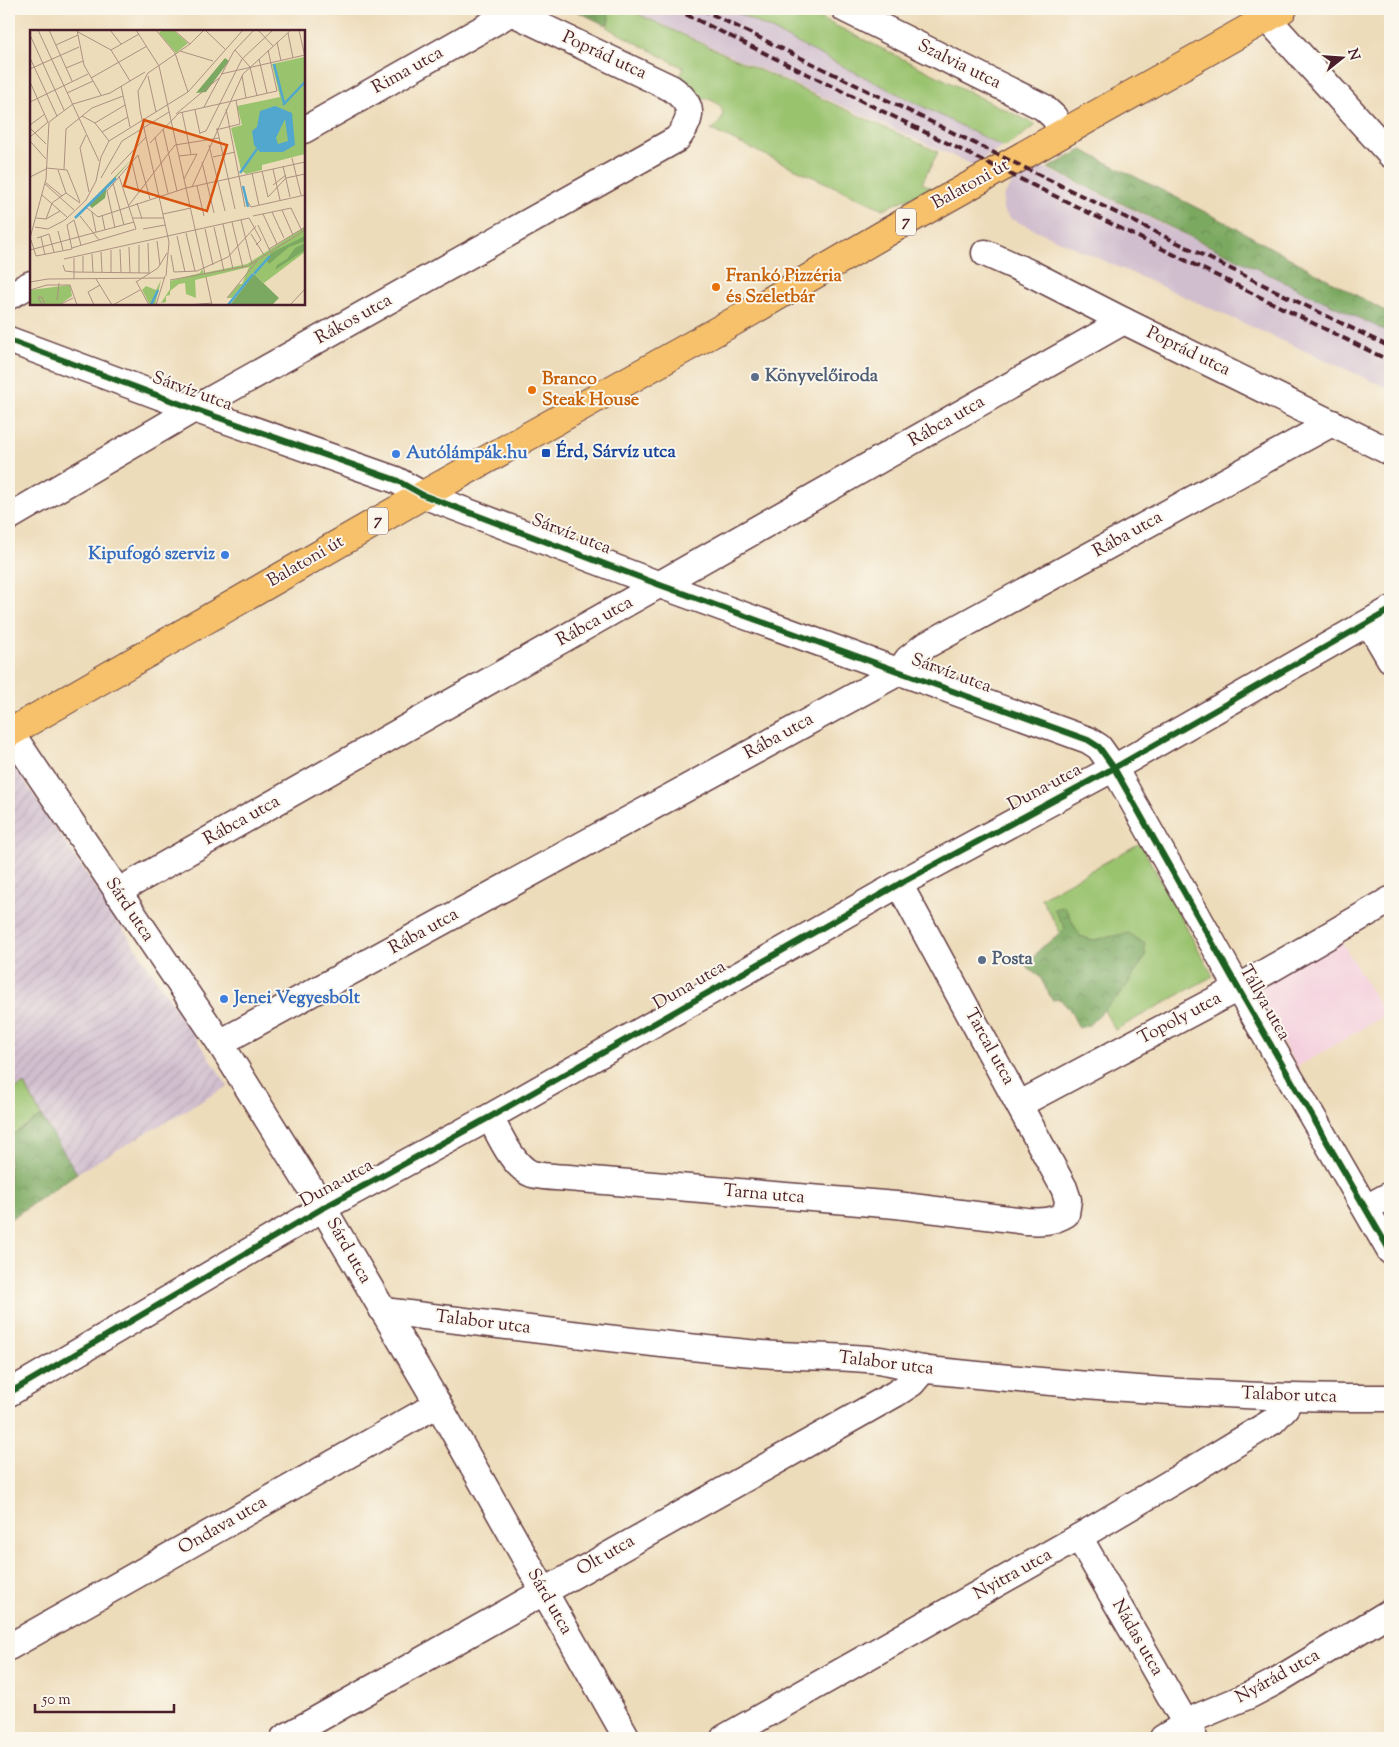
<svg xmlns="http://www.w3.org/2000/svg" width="1399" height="1747" font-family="'Sorts Mill Goudy',serif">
  <defs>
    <pattern id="industrial-furrows" width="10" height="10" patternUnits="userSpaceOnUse" patternTransform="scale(1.25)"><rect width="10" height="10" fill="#d0bdce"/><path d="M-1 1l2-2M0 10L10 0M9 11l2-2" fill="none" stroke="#b4a2b1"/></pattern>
    <pattern id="forest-crowns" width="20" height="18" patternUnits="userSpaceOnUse" patternTransform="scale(1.25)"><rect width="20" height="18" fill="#7ba961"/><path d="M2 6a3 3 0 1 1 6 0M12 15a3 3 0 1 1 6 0" fill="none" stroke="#678950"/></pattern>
  </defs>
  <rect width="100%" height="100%" fill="#fbf7ec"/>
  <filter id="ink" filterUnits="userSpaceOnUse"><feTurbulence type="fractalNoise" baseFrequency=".02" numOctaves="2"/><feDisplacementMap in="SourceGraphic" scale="10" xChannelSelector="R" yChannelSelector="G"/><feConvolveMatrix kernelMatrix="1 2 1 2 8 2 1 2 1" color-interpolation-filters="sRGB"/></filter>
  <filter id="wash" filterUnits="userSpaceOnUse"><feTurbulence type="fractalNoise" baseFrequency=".0096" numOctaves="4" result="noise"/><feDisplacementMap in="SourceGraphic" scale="20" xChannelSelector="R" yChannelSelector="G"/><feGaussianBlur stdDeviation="1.12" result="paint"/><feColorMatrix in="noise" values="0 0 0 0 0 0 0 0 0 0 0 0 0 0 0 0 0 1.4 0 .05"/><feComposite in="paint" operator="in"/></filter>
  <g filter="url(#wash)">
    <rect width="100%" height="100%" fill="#eddcba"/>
    <!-- built -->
    <path fill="#f4cfde" d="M1340 939 1385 1015 1297 1067 1252 990Z"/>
    <!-- industrial -->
    <path fill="url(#industrial-furrows)" d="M15 767 228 1086 77 1173 41 1116 25 1084 9 1092V771Z"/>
    <!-- railway -->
    <g fill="#d0bdce">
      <path d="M628 9H730L1003 147 973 165Z"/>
      <path d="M1038 165 1390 333V389L1011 219 1003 210V197L1014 181Z"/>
    </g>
    <!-- green -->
    <g fill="#9ac36e" stroke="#72714c">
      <path d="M608 9H627L938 152 922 183 932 188 883 209 711 130C724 122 729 108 711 100 705 97 697 101 691 99 686 97 680 89 676 85L684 68 608 28Z"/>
      <path d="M730 9H802L1036 125 1007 146 1003 147Z"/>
      <path d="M1140 843 1213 976 1115 1030 1041 898Z"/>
      <path d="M25 1084 41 1116 9 1137V1092Z"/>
    </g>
    <!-- forest -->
    <g fill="url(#forest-crowns)" stroke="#626446">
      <path d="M572 9H608L609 21 606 25Z"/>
      <path d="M1082 150 1225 222 1390 314V333L1048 168Z"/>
      <path d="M1064 906 1080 936 1093 940 1129 933 1145 944V957L1124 990 1089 1025 1079 1028 1070 1010 1060 999 1052 1000 1040 977 1026 967 1041 948 1055 938 1065 928 1054 909Z"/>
      <path d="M41 1116 77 1173 9 1220V1151L10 1150 9 1137Z"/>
    </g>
  </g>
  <g filter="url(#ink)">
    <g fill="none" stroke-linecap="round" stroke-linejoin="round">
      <!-- minor casing -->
      <g stroke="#623b40" stroke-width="29">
        <g id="minor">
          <path d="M845 9 1043 107 1054 117 1063 133"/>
          <path d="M1256 9 1267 18 1390 154"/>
          <path d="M304 130 512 12"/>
          <path d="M985 253 1030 273 1124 321 1390 452"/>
          <path d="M9 296 31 284"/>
          <path d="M9 340 194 409 396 480 423 495 660 585 1088 740 1099 747 1114 768 1238 988 1390 1251"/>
          <path d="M9 517 194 409 677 139C694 117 694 104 671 88L505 9"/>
          <path d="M1369 623 1390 659"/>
          <path d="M9 730 220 1043 323 1208 438 1404 627 1738"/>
          <path d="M117 892 1124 321"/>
          <path d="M220 1043 899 672 908 659 923 647 1332 423"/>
          <path d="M1020 1104 1238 988 1390 900"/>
          <path d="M490 1117C499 1134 513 1167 532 1174 543 1177 556 1177 568 1178L896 1205 1026 1221C1041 1222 1053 1222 1066 1214L1068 1200 1064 1188 899 884"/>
          <path d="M1366 1208 1390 1195"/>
          <path d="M383 1311C509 1326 635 1343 762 1354 801 1357 840 1356 879 1360 895 1362 912 1368 928 1370 1082 1386 1236 1399 1390 1398"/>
          <path d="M9 1393 323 1208 490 1117 899 884 1114 768 1390 610"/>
          <path d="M1079 1537 1194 1738"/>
          <path d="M9 1647 438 1404"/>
          <path d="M284 1738C488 1625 690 1508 895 1394L912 1383 924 1369"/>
          <path d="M724 1738 1079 1537 1194 1469 1273 1421 1285 1408 1291 1397"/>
          <path d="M1163 1738 1200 1716 1250 1695 1273 1683 1390 1612"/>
        </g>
      </g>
      <!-- major casing -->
      <g stroke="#623b40" stroke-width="30">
        <path id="major" d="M9 733 423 495 749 313 891 230 1283 9"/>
      </g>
      <!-- minor -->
      <use href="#minor" stroke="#fff" stroke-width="26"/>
      <!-- major -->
      <use href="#major" stroke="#f6c16b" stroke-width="28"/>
      <!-- rail -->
      <g stroke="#4a1f2b" stroke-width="4" stroke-dasharray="8 4" stroke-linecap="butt">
        <path d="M675 9 1390 361"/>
        <path d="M701 9 1390 347"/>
      </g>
      <!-- cycleway casing -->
      <g stroke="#fbf7ec" stroke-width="9">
        <g id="cycleway">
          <path d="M9 340 194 409 396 480 423 495 660 585 1088 740 1099 747 1114 768 1238 988 1390 1251"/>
          <path d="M9 1393 323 1208 490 1117 899 884 1114 768 1390 610"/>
        </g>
      </g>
      <!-- cycleway -->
      <use href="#cycleway" stroke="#1b5e20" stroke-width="6"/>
    </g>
  </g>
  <!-- markers -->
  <g fill="#e8710a" stroke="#fbf7ec" stroke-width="2">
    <circle cx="716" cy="287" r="5"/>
    <circle cx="532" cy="390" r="5"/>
  </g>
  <g fill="#5c6f8a" stroke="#fbf7ec" stroke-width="2">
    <circle cx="755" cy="377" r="5"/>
    <circle cx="982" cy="960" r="5"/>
  </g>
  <rect fill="#1a4fb4" stroke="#fbf7ec" stroke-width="2" x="541" y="448" width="10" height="10" rx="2.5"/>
  <g fill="#3f7fe0" stroke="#fbf7ec" stroke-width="2">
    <circle cx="396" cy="454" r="5"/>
    <circle cx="225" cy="555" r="5"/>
    <circle cx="224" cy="999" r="5"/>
  </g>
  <g text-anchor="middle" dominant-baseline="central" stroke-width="4" stroke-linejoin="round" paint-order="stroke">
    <!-- shield labels -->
    <g fill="#fbf7ec" stroke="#7f6065" stroke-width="1">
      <rect x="896" y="208.5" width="20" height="27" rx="4"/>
      <rect x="368" y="507.5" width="20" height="27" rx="4"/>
    </g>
    <g font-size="16" font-weight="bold" fill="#4a1f2b">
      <text x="906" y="222">7</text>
      <text x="378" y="521">7</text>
    </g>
    <!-- street labels -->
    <g font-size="18" fill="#4a1f2b" stroke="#fbf7ec">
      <text transform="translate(604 56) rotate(25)">Poprád utca</text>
      <text transform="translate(959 65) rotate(26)">Szalvia utca</text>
      <text transform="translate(408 71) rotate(-29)">Rima utca</text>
      <text transform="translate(971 185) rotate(-29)">Balatoni út</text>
      <text transform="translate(354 320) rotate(-29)">Rákos utca</text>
      <text transform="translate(1188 352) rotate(26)">Poprád utca</text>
      <text transform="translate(192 392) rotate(20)">Sárvíz utca</text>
      <text transform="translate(947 422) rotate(-30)">Rábca utca</text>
      <text transform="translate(571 535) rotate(21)">Sárvíz utca</text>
      <text transform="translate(1128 535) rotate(-29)">Rába utca</text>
      <text transform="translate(306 562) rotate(-30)">Balatoni út</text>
      <text transform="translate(595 622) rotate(-29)">Rábca utca</text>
      <text transform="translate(951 674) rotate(20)">Sárvíz utca</text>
      <text transform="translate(779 737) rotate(-29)">Rába utca</text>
      <text transform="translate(1045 788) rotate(-28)">Duna utca</text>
      <text transform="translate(242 821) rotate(-29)">Rábca utca</text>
      <text transform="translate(129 910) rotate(56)">Sárd utca</text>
      <text transform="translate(424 932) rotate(-29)">Rába utca</text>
      <text transform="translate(690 986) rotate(-30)">Duna utca</text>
      <text transform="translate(1264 1003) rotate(60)">Tállya utca</text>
      <text transform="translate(1180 1019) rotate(-28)">Topoly utca</text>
      <text transform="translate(989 1047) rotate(61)">Tarcal utca</text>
      <text transform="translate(337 1184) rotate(-29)">Duna utca</text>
      <text transform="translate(764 1195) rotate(5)">Tarna utca</text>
      <text transform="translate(348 1251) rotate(60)">Sárd utca</text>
      <text transform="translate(483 1323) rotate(7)">Talabor utca</text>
      <text transform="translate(886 1364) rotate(7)">Talabor utca</text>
      <text transform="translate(1289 1396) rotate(2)">Talabor utca</text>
      <text transform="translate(223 1526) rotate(-30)">Ondava utca</text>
      <text transform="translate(606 1556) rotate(-30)">Olt utca</text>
      <text transform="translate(1013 1575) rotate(-29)">Nyitra utca</text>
      <text transform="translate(549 1602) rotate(60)">Sárd utca</text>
      <text transform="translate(1137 1638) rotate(60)">Nádas utca</text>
      <text transform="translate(1278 1677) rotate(-29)">Nyárád utca</text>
    </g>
    <!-- food labels -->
    <g font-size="18" font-weight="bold" fill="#c56008" stroke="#fbf7ec" text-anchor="start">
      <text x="726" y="277">Frankó Pizzéria<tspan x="726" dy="21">és Szeletbár</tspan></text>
      <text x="542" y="380">Branco<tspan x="542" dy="21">Steak House</tspan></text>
    </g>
    <!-- service labels -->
    <g font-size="18" font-weight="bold" fill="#4e5e75" stroke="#fbf7ec" text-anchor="start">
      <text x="765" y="377">Könyvelőiroda</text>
      <text x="992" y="960">Posta</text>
    </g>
    <!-- transit labels -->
    <g font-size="18" font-weight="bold" fill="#164399" stroke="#fbf7ec" text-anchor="start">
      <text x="556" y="453">Érd, Sárvíz utca</text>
    </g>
    <!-- shop labels -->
    <g font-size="18" font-weight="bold" fill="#366cbe" stroke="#fbf7ec" text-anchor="start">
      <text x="406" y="454">Autólámpák.hu</text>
      <text x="215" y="555" text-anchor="end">Kipufogó szerviz</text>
      <text x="234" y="999">Jenei Vegyesbolt</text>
    </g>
  </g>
  <!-- overview -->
  <g transform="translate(30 30)">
    <rect width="275" height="275" fill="#eddcba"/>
    <path d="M274 27 275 124 232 135V140L216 144 211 140 201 98 212 95 207 76 250 67 242 34ZM275 197V222L234 253 223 243 202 268H197L209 254H212L219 237 165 250 166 268 156 264 155 253 149 254 140 261V265L136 266V272L131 273 140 259V251L170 243 172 239 174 243 217 234ZM131 250 125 275H120L112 260 116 256 126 260Z" fill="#9ac36e"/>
    <path d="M195 28 199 31 176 62 166 63ZM104 127 77 157 75 168 62 178 59 175 71 161ZM275 206V211L259 217 239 234 237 231 241 223ZM275 213V220L245 240 247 235 257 229 265 218ZM224 244 249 268 242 275H200Z" fill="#7ba961"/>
    <path d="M255 89 258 111 249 115 246 108Z" fill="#9ac36e"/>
    <path d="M132 0H143L158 13 146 23 129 3ZM40 255 42 266 29 275H0V260Z" fill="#9ac36e"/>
    <path d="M245 76 262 83 265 115 253 122H230L224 115 222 101 227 97 230 81ZM255 89 258 111 248 114 246 108Z" fill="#52a7ce" fill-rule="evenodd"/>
    <path fill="none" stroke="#52a7ce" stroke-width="2.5" d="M244 34 254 73M253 75 275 52M210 143 227 119M213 156 218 177M45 188 86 148M224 244 240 226M121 275 128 260M198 275 223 244"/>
    <path fill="none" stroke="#ac9081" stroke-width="1" d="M8 0 69 131M19 0 42 51M47 0 54 35 71 65M80 0 91 14M106 0 129 36 175 244M126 0 145 23 158 62M144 0 160 14M175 0 196 20M228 0 243 16M269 0 275 27M48 2 81 20 100 51M258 3 263 28M0 5 34 80M247 12 251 31M26 15 48 5M81 20 109 4M205 20 220 37 227 66M150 21 183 31M0 28 27 86M229 29 237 63M36 38 53 31M0 39 49 17M191 44 275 25M118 46 126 82M212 46 216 68M61 48 117 16M0 52 18 92 0 107M91 56 100 97M37 63 63 51M0 72 58 44M174 77 204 21 224 0M196 79 215 177M165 80 170 104M152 82 161 124M146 84 189 48M52 86 65 93 79 111M65 93 95 75M0 95 15 84M0 98 16 114M187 98 205 179M133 99 147 161M186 100 210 94 206 70M72 102 98 87M170 103 176 101 212 29 243 0M56 105 50 118 59 162M125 107 138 163M0 111 16 129M120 113 149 83 247 61 238 20M179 115 195 181M149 126 167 124 154 149M183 127 205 122M262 128 271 165M102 132 109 163M172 132 184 183M253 136 260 167M16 138 37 140 50 172M34 139 36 99 62 78 93 66M243 139 250 170M28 140 36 163M232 141 238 167M222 143 229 175M81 144 116 107M0 147 16 139M71 148 92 111 139 82M15 152 32 166M83 153 94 195M15 154 44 180M243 155 256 145M167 156 174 186M162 157 213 44 261 0M36 163 50 173M12 165 37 187M238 167 256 148 275 144M218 172 221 177 275 165M107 173 112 189M99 175 145 115 189 108M57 178 62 182 66 202M252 180 263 205M62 182 68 187 156 158 275 132M242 182 254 208M133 184 161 178M233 184 247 214M72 185 75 200M50 186 69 210M223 186 261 178 272 201M6 188 16 189 30 181M103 188H134M16 189 22 173 36 163M211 190 222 234M202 192 213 238M193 194 203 239M228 195 240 221M5 197 18 199 35 190 56 170 66 151 71 127 79 111 158 62 213 0M184 197 194 241M85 198 77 161 108 125 120 169M113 199 135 195M175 199 183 235M28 201 33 220M156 203 165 241M221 204 234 225M147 206 155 242M11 207 15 225M0 208 16 149 19 92 43 74 80 63 115 42M7 208 19 204 24 222M1 210 6 226 42 219 37 195 44 190 51 215M69 210 106 199 89 146M127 211 130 235M118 213 119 244M109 215V243M99 217 100 243M42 218 69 210M90 219 91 242M239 219 275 197M0 220 104 192M81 220V242M71 222 72 242M62 224 63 242M141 225 144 242 167 241 198 227 226 196M53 226V242M44 228V249M34 229 219 188 231 210 226 215M33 235 35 241 44 242 119 243M136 246 139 212 110 80 108 61 118 43 160 14 174 0M176 247 182 275M66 249 82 275M140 250 218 236 275 200M106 251 119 275M0 252 18 249 134 248M106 252 128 238 137 223M0 260 17 255H40L47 275M197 268 227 231M27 270 29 253M12 275 8 267H12L15 275M29 275 43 268M64 275 58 262 70 255M83 275 110 260M126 275 135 246M158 275 182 273M260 275 275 259"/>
    <path fill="#d8530f" fill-opacity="0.15" stroke="#d8530f" stroke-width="2.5" d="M114 90 197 115 177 181 94 156Z"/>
    <rect width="275" height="275" fill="none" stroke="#4a1f2b" stroke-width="2.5"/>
  </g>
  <!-- margin -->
  <rect width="1399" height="1747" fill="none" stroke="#fbf7ec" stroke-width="30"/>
  <!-- north arrow -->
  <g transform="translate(1342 58) rotate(73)" stroke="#fbf7ec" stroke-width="4" paint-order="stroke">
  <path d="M0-4L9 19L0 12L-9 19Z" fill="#4a1f2b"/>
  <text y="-8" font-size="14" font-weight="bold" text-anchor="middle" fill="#4a1f2b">N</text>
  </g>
  <!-- scale -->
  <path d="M35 1704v8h139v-8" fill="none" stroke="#4a1f2b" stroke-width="2.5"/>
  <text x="42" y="1704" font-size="15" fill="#4a1f2b" stroke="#fbf7ec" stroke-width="4" paint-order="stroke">50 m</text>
</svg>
